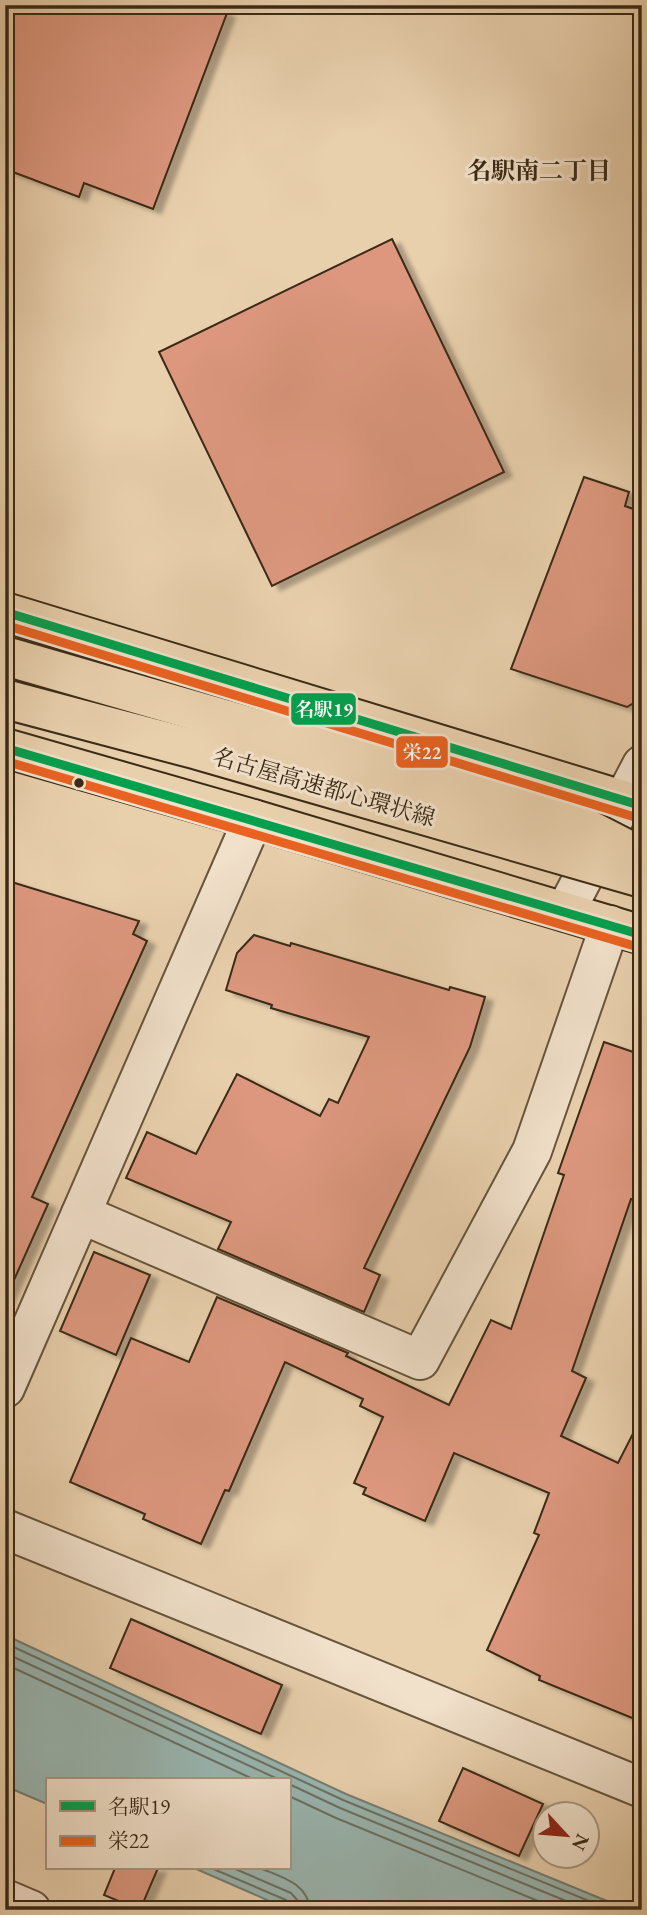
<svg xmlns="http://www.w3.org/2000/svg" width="647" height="1915" font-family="'EB Garamond','Noto Serif JP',serif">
  <defs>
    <filter id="shadow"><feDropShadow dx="8" dy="4.5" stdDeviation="2" flood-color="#0004"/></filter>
  </defs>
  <rect width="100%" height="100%" fill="#e9d0ad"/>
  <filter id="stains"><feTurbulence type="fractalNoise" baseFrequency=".00286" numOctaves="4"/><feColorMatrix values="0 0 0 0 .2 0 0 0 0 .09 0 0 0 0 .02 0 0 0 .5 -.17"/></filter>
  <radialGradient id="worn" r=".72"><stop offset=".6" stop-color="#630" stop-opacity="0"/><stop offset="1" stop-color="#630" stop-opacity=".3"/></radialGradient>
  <!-- water -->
  <path fill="#99b6b1" stroke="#737e73" stroke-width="2" d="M5 1635 346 1794 629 1910H290L194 1868H289V1780H47V1804L5 1786Z"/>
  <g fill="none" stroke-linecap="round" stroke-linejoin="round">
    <!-- shore -->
    <g stroke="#6a7063" stroke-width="2">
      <path d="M5 1643 343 1800 611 1910"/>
      <path d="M5 1653 280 1780"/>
      <path d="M5 1664 255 1780"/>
      <path d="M289 1784 340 1808 588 1910"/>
      <path d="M289 1796 336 1818 560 1910"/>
      <path d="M211 1868 286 1900 290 1904V1910"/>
      <path d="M233 1868 291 1893 298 1901 299 1910"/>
      <path d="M260 1868C281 1877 308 1883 310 1910"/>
    </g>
  </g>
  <!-- building -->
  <g fill="#dc977e" stroke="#3a2a15" stroke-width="2" filter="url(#shadow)">
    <path d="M5 5H207L227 13 153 209 84 183 79 197 5 169Z"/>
    <path d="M392 239 504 472 272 586 159 352Z"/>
    <path d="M584 477 629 492 625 506 642 512V698L627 707 511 669Z"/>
    <path d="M5 880 139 921 133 934 147 941 32 1197 48 1204 5 1300Z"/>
    <path d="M254 935 290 946 291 943 449 990 450 987 485 997 470 1047 364 1268 380 1275 364 1312 218 1249 231 1222 126 1178 147 1132 196 1154 237 1074 320 1116 329 1099 338 1103 369 1037 271 1008 272 1005 226 990 237 953Z"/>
    <path d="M604 1042 642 1055V1202L631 1199 572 1371 586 1378 561 1436 618 1463 642 1416V1722L539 1680 540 1676 487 1650 539 1535 534 1533 549 1493 454 1453 425 1521 363 1494 366 1488 354 1483 383 1417 360 1406 363 1399 285 1362 229 1491 225 1490 201 1544 143 1519 145 1514 70 1482 131 1338 189 1362 217 1297 348 1353 346 1356 449 1405 491 1320 511 1329 564 1175 558 1173Z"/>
    <path d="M94 1252 150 1275 116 1355 60 1331Z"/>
    <path d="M131 1619 282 1685 261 1734 110 1668Z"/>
    <path d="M463 1768 543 1804 519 1856 439 1821Z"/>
    <path d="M115 1868H158L140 1910 104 1895Z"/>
  </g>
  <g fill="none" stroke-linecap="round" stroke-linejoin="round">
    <!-- minor casing -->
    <g stroke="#66543b" stroke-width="42">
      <g id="minor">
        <path d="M565 912 642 765"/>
        <path d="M81 1214 420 1360 532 1151 610 925"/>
        <path d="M5 1388 253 819"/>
        <path d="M5 1529 642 1788"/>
        <path d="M5 1899 31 1910"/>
      </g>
    </g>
    <!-- major casing -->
    <g stroke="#3a2a15" stroke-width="42">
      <g id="major">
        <path d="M5 612 642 806"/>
        <path d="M5 748 253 819 642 935"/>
      </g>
    </g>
    <!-- minor -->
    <use href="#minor" stroke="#f1e0ca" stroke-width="38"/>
    <!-- major -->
    <use href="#major" stroke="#e9d0ad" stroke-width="38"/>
    <!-- highway-bridge casing -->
    <g stroke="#3a2a15" stroke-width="42" stroke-linecap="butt">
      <g id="highway-bridge">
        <path d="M5 656 564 817 642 857"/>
        <path d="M5 699 194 749 642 878"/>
      </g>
    </g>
    <!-- highway-bridge -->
    <use href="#highway-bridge" stroke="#e9d0ad" stroke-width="38"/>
    <!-- bus-1 casing -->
    <g stroke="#f1e0ca" stroke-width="14">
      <g id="bus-1">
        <path d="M5 612 642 806"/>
        <path d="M5 748 642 935"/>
      </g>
    </g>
    <!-- bus-2 casing -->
    <g stroke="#f1e0ca" stroke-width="14">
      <g id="bus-2">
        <path d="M5 625 638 818"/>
        <path d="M5 761 638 947"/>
      </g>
    </g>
    <!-- bus-1 -->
    <use href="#bus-1" stroke="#03a04e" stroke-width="9"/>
    <!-- bus-2 -->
    <use href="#bus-2" stroke="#e96221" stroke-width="9"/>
  </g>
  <!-- markers -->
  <circle fill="#3a2a15" stroke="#f1e0ca" stroke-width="2.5" cx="79" cy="783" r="6"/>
  <g text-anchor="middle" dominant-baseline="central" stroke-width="6" stroke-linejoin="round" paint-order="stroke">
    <!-- street labels -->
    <g font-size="23" fill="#3a2a15" stroke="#f1e0ca">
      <text transform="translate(324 787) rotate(16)">名古屋高速都心環状線</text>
    </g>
    <!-- neighbourhood labels -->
    <g font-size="24" font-weight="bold" fill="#3a2a15" stroke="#f1e0ca">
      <text x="539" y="170">名駅南二丁目</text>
    </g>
  </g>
  <g stroke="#f1e0ca" stroke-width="2.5">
    <rect x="290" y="692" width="67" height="34" rx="7" fill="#03a04e"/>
    <rect x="395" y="735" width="54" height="34" rx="7" fill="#e96221"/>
  </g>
  <g font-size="19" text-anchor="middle" font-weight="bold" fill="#fff">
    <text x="324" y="716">名駅19</text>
    <text x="422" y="759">栄22</text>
  </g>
  <!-- margin -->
  <rect width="647" height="1915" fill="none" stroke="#e9d0ad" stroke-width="28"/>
  <rect x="7" y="7" width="633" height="1901" fill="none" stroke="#3a2a15" stroke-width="3.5"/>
  <rect x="14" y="14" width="619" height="1887" fill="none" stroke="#3a2a15" stroke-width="2"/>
  <!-- legend -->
  <rect x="46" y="1778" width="245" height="91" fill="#f1e0ca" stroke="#a89782" stroke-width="2"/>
  <rect x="60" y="1801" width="35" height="10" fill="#03a04e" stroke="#a89782" stroke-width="2"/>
  <text x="108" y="1814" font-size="21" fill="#3a2a15">名駅19</text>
  <rect x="60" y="1836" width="35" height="10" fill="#e96221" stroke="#a89782" stroke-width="2"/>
  <text x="108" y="1848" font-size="21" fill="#3a2a15">栄22</text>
  <!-- north arrow -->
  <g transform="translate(566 1835) rotate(116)"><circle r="33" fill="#f1e0ca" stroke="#a89782" stroke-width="2"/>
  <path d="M0-5L12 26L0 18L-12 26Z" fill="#8f2418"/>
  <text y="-10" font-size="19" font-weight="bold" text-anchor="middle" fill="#3a2a15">N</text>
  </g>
  <rect width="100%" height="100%" filter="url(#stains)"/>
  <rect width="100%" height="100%" fill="url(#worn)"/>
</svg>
